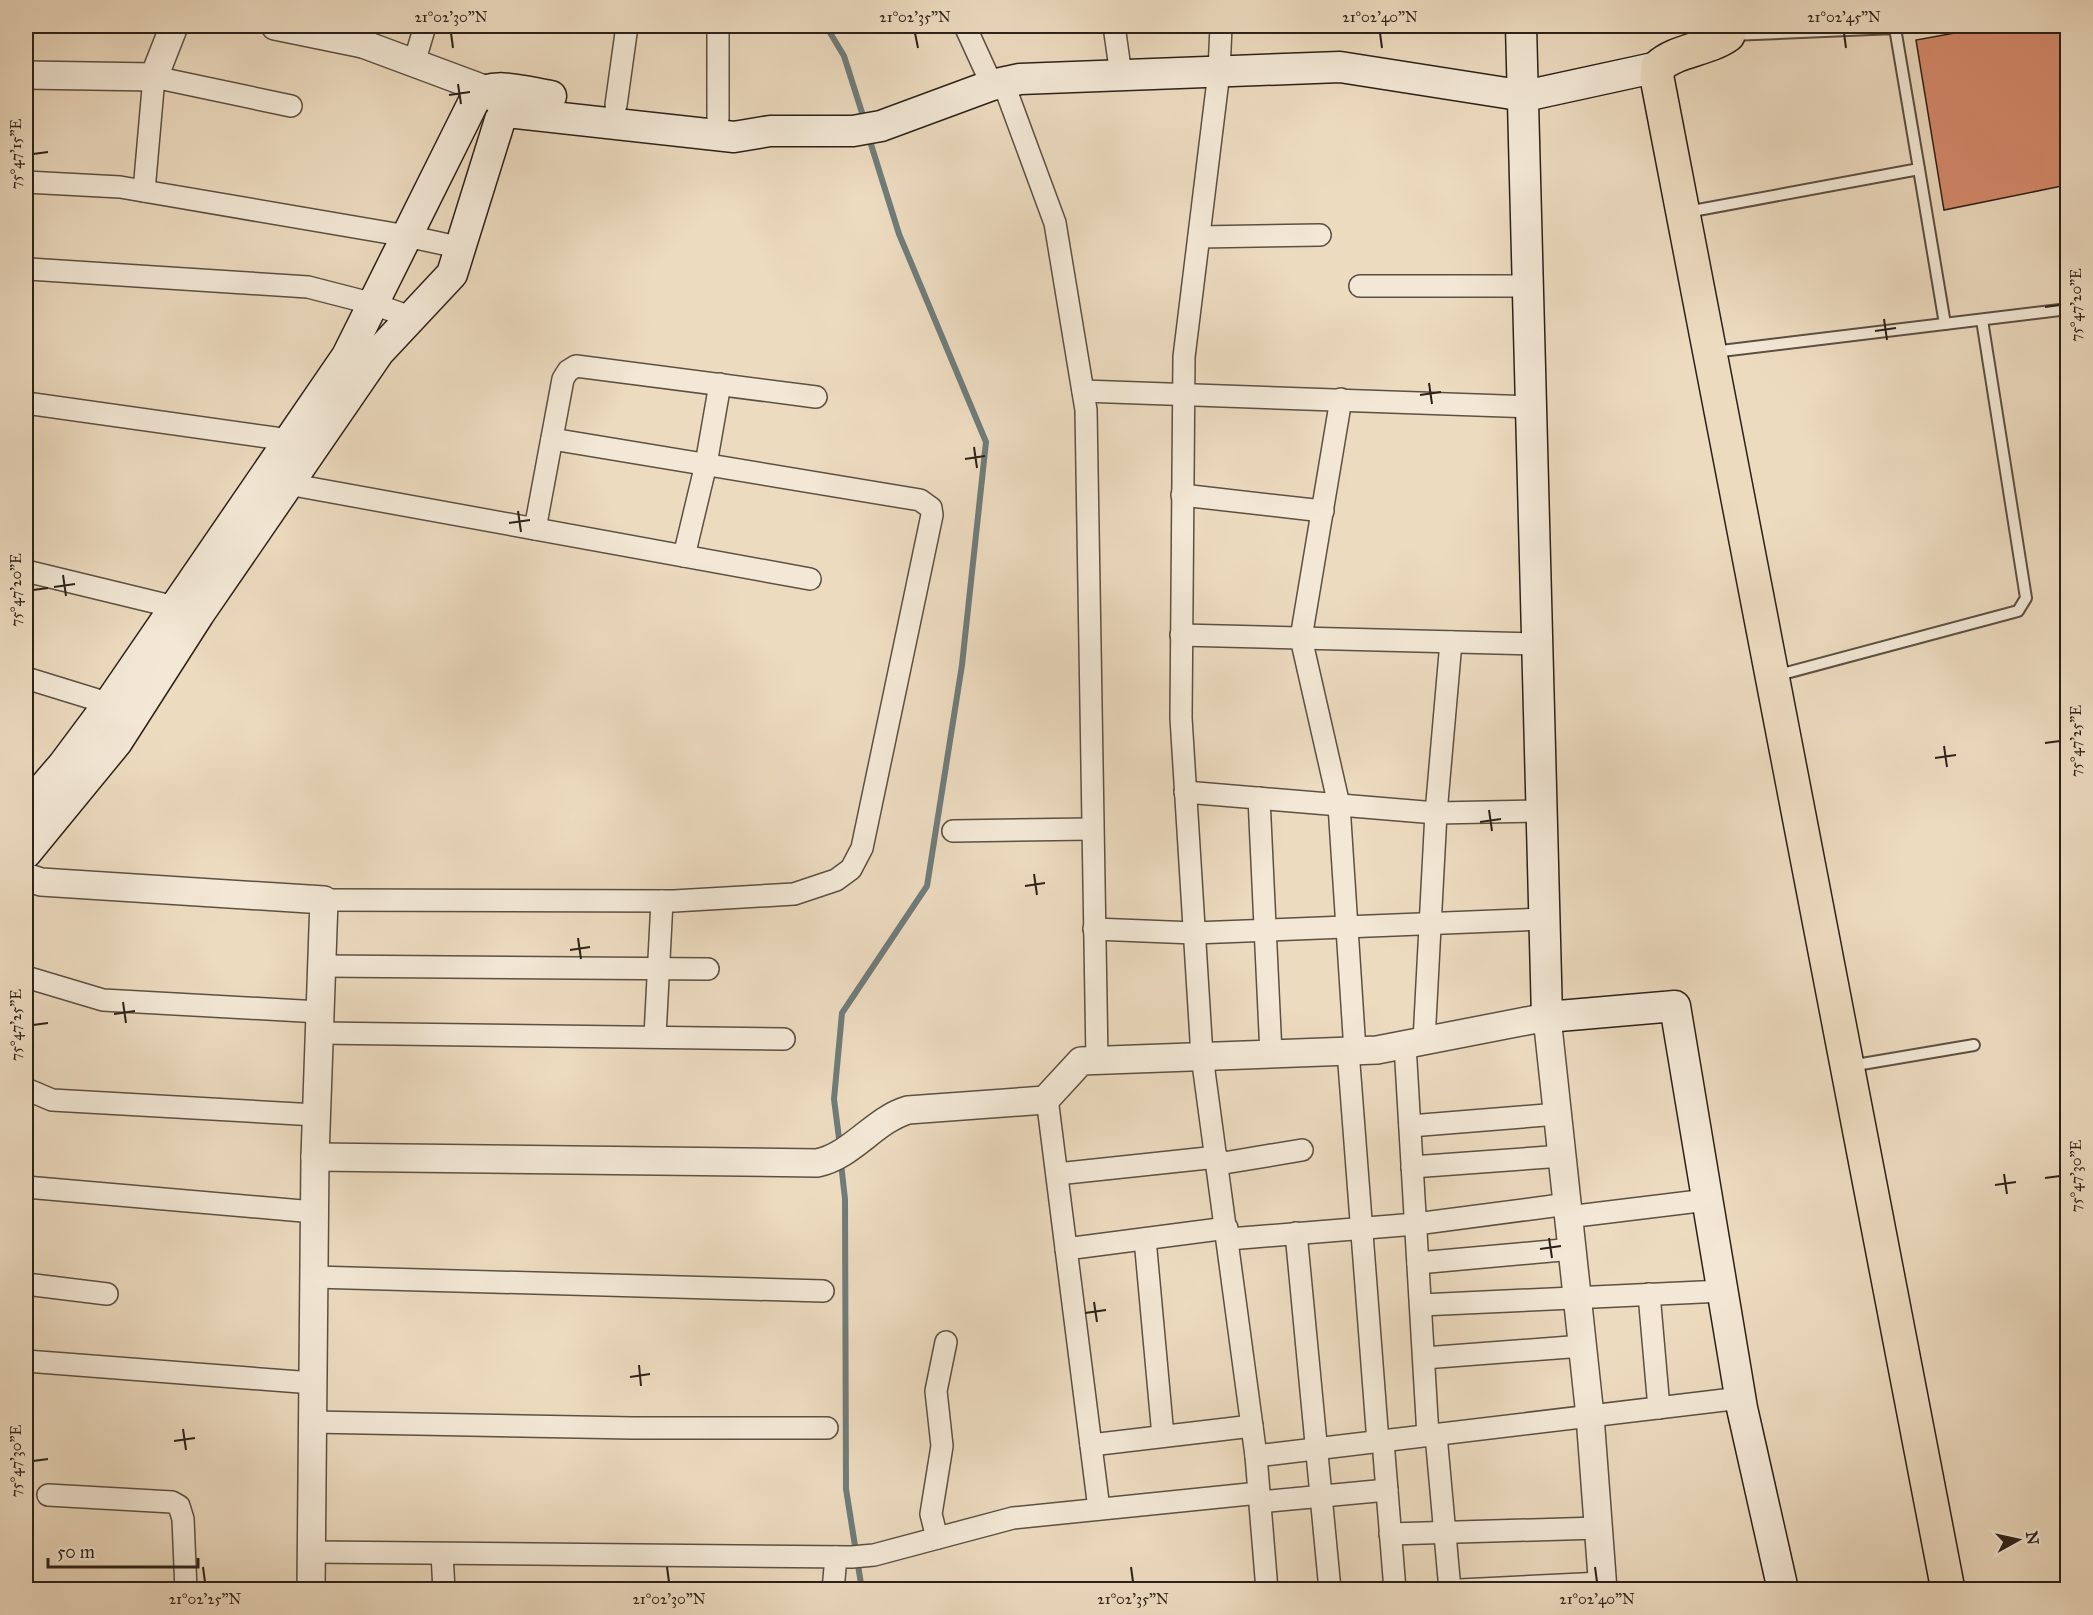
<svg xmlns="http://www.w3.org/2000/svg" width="2093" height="1615" font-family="'IM FELL Great Primer',serif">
  <rect width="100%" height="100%" fill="#eddbc0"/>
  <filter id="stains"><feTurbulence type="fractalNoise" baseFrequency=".00333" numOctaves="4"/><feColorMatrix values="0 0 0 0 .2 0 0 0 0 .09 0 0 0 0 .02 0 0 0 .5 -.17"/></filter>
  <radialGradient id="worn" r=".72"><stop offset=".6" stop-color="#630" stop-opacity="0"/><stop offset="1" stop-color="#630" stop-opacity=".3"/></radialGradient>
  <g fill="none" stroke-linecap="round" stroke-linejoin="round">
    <!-- stream -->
    <g stroke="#6f7c7a" stroke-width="6">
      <path d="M826 26 844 56 864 119"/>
      <path d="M840 1146 834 1099 842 1013 927 886 962 665 986 442 899 234 869 138"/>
      <path d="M841 1163 845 1199 846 1489 862 1590"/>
    </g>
  </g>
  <!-- building -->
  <path fill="#d68b6d" stroke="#2c2119" stroke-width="1.5" d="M1993 26H2061L2067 64V185L1944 210 1916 40Z"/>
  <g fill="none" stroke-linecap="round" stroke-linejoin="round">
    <!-- service casing -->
    <g stroke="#5c5043" stroke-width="14">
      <g id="service">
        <path d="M1919 169 1945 324"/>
        <path d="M1687 212 1919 169 1895 28 1731 35"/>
        <path d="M1713 352 2068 309"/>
        <path d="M1775 676 2018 611 2026 598 1982 320"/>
        <path d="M1850 1066 1974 1045"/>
      </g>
    </g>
    <!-- minor casing -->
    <g stroke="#5c5043" stroke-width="24">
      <g id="minor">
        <path d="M718 26V119"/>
        <path d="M965 26 992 85"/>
        <path d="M1114 26 1121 75"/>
        <path d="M1221 26 1219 72 1184 357 1181 718 1202 1056 1256 1456 1741 1398"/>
        <path d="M414 63 425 26"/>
        <path d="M1003 82 1055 223 1086 410 1097 1060"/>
        <path d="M616 105 627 26"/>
        <path d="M26 182 120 187 407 236 462 248"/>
        <path d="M144 191 154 77 291 106"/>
        <path d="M1199 237 1320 235"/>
        <path d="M29 269 308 287 374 304 410 317"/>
        <path d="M1360 286H1529"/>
        <path d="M1083 391 1532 407"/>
        <path d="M1341 399 1301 638 1339 805 1355 1051"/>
        <path d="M26 403 289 440 300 445"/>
        <path d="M288 484 810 579"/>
        <path d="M1182 495 1323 511"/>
        <path d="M535 529 563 379 568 371 576 366 816 397"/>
        <path d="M684 556 706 464 720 384"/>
        <path d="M26 571 187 610"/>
        <path d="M1181 635 1538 644"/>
        <path d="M26 678 120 707"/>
        <path d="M1185 792 1436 813 1543 811"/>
        <path d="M1259 798 1271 1054"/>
        <path d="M953 831 1092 829"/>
        <path d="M324 900 674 901 794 894 836 880 851 869 862 848 932 515 931 508 920 500 552 439"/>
        <path d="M1094 929 1194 933 1545 919"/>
        <path d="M321 966 708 969"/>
        <path d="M26 977 103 1000 320 1012"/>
        <path d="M319 1033 784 1039"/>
        <path d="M655 1036 662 901"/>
        <path d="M1424 1041 1436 813 1451 642"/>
        <path d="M1405 1045 1428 1436"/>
        <path d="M1348 1051 1378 1442"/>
        <path d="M26 1089 52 1100 316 1115"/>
        <path d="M1047 1098 1099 1509"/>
        <path d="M1410 1126 1558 1114"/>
        <path d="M1218 1164 1302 1150"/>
        <path d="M1412 1167 1563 1156"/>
        <path d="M1057 1174 1217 1157"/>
        <path d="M26 1187 314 1212"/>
        <path d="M1568 1217 1707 1200"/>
        <path d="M1296 1233 1330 1590"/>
        <path d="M1145 1239 1163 1436"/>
        <path d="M1229 1239 1416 1224 1568 1204"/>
        <path d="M1066 1249 1227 1228"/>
        <path d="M1418 1263 1573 1249"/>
        <path d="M314 1277 823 1291"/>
        <path d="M26 1284 107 1294"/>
        <path d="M1649 1294 1659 1408"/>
        <path d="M1421 1305 1723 1291"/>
        <path d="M1424 1358 1583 1346"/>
        <path d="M26 1361 313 1383"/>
        <path d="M312 1422 633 1428H827"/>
        <path d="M1436 1435 1450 1590"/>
        <path d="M1383 1441 1395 1590"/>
        <path d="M1091 1445 1252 1426"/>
        <path d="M1256 1456 1267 1590"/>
        <path d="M48 1495 172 1502 179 1506 183 1519 186 1590"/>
        <path d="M1260 1502 1387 1490"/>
        <path d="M1390 1534 1598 1528"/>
        <path d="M937 1538 931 1514 942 1446 936 1391 946 1342"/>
        <path d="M311 1552 852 1557 874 1555 1013 1518 1259 1493"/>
        <path d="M442 1554 444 1590"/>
        <path d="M833 1590 836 1557"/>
        <path d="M1460 1590 1602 1583"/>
      </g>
    </g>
    <!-- tertiary casing -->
    <g stroke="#5c5043" stroke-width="30">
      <g id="tertiary">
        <path d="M275 26 363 44"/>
        <path d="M362 26 363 44 484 89 498 101"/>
        <path d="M26 75 154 77 174 26"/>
        <path d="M26 877 41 882 324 900 315 1157 311 1590"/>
        <path d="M315 1157 817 1163C852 1156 874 1120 908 1110L1045 1100 1081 1061 1377 1050 1547 1017 1590 1416 1603 1590"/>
      </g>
    </g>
    <!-- secondary casing -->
    <g stroke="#2c2119" stroke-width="33">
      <g id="secondary">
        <path d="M1521 26 1547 1017 1675 1006 1742 1408 1783 1590"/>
        <path d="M26 808 63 765 110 702 347 356 477 95C494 81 530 93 551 96"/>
        <path d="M26 853 117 742 199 614 379 352 452 274 500 120 507 112 734 137 770 131H853L881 126 992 85 1020 79 1340 67 1525 96 1658 67"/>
      </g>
    </g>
    <!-- primary casing -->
    <g stroke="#2c2119" stroke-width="36">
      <path id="primary" d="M1730 26 1728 35C1707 50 1676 50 1658 67L1657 78 1948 1590"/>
    </g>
    <!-- service -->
    <use href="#service" stroke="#f3e8d6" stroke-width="10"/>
    <!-- minor -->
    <use href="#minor" stroke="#f3e8d6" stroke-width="21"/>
    <!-- tertiary -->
    <use href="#tertiary" stroke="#f3e8d6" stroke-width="27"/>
    <!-- secondary -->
    <use href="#secondary" stroke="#f3e8d6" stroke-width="30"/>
    <!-- primary -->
    <use href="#primary" stroke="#eddbc0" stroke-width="33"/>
  </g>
  <!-- ticks -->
  <path fill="none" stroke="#2c2119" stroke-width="2" d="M451 33 453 48M915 33 918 48M1380 33 1382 48M1844 33 1846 48M458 84 461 104M449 95 470 92M33 154 48 152M2045 307 2060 305M1884 319 1887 340M1875 331 1896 328M1429 383 1432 404M1420 395 1441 392M974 447 977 468M965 459 985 456M518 511 521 532M509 523 530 520M63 575 66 596M54 587 75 584M33 590 48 588M2045 743 2060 741M1944 746 1947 767M1935 758 1956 755M1489 810 1492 831M1480 822 1501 819M1034 874 1037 895M1025 886 1045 883M578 938 581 959M570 950 590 947M123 1002 126 1023M114 1014 135 1011M33 1025 48 1023M2004 1174 2007 1194M2045 1178 2060 1176M1995 1185 2016 1182M1549 1238 1552 1258M1540 1249 1561 1246M1094 1302 1097 1322M1085 1313 1106 1310M639 1365 641 1386M630 1377 650 1374M183 1429 186 1450M174 1441 195 1438M33 1461 48 1459M203 1567 205 1582M667 1567 669 1582M1131 1567 1133 1582M1595 1567 1597 1582"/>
  <!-- margin -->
  <rect width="2093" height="1615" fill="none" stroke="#eddbc0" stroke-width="66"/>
  <!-- north arrow -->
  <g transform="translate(2018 1540) rotate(82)" stroke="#f3e8d6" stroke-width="4.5" paint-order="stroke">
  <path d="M0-4.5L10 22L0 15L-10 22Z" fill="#2c2119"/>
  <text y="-9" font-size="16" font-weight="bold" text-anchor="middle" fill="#2c2119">N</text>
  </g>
  <!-- scale -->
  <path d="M48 1558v9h150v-9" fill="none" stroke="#2c2119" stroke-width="3"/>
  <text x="57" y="1558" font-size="18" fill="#2c2119" stroke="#f3e8d6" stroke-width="4.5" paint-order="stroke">50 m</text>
  <rect x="33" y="33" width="2027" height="1549" fill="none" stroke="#2c2119" stroke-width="2"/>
  <g font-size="15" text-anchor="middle" fill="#2c2119">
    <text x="451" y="22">21°02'30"N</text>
    <text x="915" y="22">21°02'35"N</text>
    <text x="1380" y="22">21°02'40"N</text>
    <text x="1844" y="22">21°02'45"N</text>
    <text transform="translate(16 154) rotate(-90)" y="5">75°47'15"E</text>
    <text transform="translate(2076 305) rotate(-90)" y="5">75°47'20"E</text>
    <text transform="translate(16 590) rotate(-90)" y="5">75°47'20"E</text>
    <text transform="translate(2076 741) rotate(-90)" y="5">75°47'25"E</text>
    <text transform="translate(16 1025) rotate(-90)" y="5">75°47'25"E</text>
    <text transform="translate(2076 1176) rotate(-90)" y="5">75°47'30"E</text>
    <text transform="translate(16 1461) rotate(-90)" y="5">75°47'30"E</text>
    <text x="205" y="1604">21°02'25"N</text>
    <text x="669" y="1604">21°02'30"N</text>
    <text x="1133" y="1604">21°02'35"N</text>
    <text x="1597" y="1604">21°02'40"N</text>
  </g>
  <rect width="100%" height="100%" filter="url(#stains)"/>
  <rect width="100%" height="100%" fill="url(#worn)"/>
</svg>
